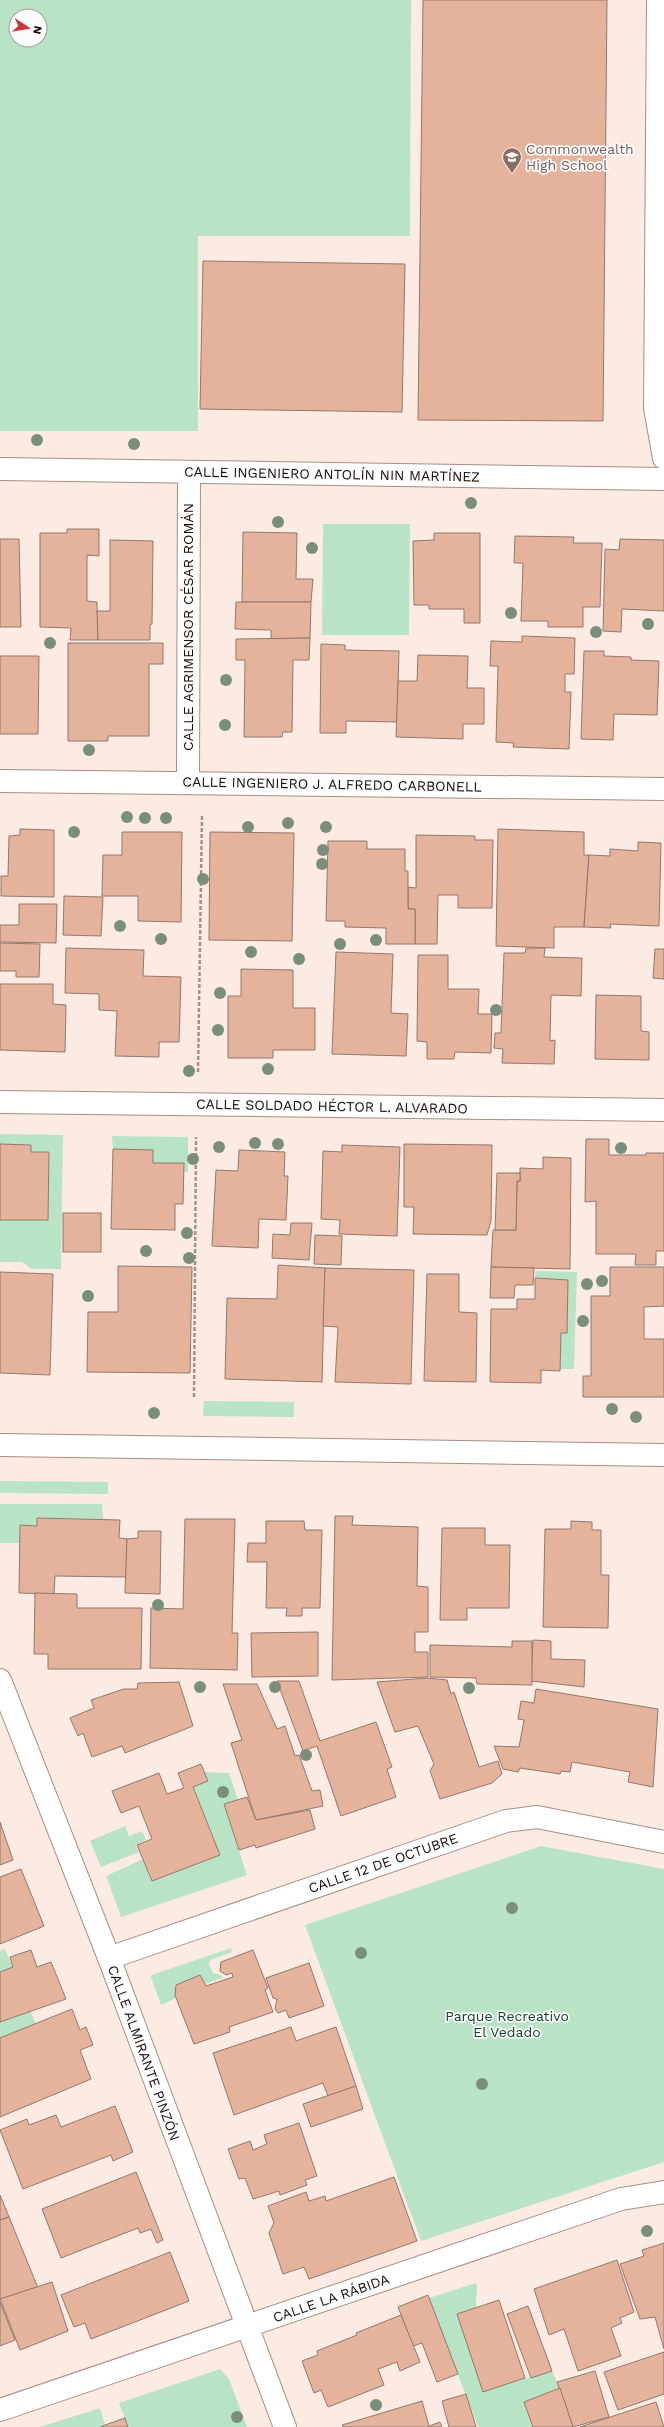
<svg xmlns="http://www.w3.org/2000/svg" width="664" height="2427" font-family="'Work Sans',sans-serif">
  <rect width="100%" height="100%" fill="#fcebe3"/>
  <!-- green -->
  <g fill="#b9e3c5" fill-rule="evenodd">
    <path d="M0 0H411L410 236H198V431H0ZM16 16H40V40H16Z"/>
    <path d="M323 524H410L409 635H322Z"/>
    <path d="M0 1134 63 1135 61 1269H32L22 1262H0V1220H48L49 1153 31 1152V1145L0 1144Z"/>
    <path d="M112 1136 188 1137V1172H183L184 1163H153L152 1150 113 1149Z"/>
    <path d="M536 1271 577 1272 574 1369H560L561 1333H567L568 1280 535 1278Z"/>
    <path d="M204 1401 294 1402V1417L203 1416Z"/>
    <path d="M0 1481 108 1482V1494L0 1493Z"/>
    <path d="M0 1504H102L103 1519 38 1518 37 1526 20 1525V1543H0Z"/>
    <path d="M205 1772 229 1773 238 1800 224 1805 247 1875 121 1917 106 1876 143 1859 152 1881 220 1855 193 1787 207 1781Z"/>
    <path d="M125 1826 129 1836 142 1831 146 1840 135 1845 139 1852 101 1867 90 1841Z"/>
    <path d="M541 1846 664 1869V2162L421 2241 305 1925Z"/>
    <path d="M231 1948 232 1952 210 1960 209 1964 213 1973 221 1975 222 1978 205 1984 200 1975 177 1985 175 1990 176 1998 161 2005 151 1977 152 1975Z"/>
    <path d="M5 1949 13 1967 0 1972V1951Z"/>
    <path d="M30 2011 36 2024 0 2038V2022Z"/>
    <path d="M476 2283C479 2292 474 2298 477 2307L457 2314 483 2391 552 2371 560 2388 524 2402 533 2427H478L429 2298Z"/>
    <path d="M220 2369 229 2379 247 2427H128L119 2403Z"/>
    <path d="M100 2408 105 2425 101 2427H40Z"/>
  </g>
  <!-- building -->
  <g fill="#e5b39c" stroke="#91786d">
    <path d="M423 0H607L603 421 418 420Z"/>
    <path d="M203 261 405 264 402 412 200 409Z"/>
    <path d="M67 529H99V556L87 555V601L97 602 98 640H70L71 628 40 627V533H67Z"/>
    <path d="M243 532 297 533 296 579H313L311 602H242Z"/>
    <path d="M434 533H480V623H464V609H429V605H414L413 541 434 540Z"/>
    <path d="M515 536 574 537 573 543H602L600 607H583V627H548V621H521L523 563H514Z"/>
    <path d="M0 539H19L21 627H0Z"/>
    <path d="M620 539 664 540V611L622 609 621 632 603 631 605 549 619 550Z"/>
    <path d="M110 540 153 541 152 624 150 625V640H98L97 611H110Z"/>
    <path d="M236 602H311L310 638 271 639V630L235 629Z"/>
    <path d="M522 636 575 638 574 674H565V692H571L569 749 513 747 514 743 496 742 498 666H490L491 641 522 642Z"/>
    <path d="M310 638 309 660H293L292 732H283L282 737H244L245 660H236V639Z"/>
    <path d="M68 643H163V664H149V736H108V741H68Z"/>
    <path d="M321 644 345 645V650L399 651 397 722 346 721V733H320Z"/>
    <path d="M584 651H604V656L631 657V660L659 661 657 715 614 714 613 740 581 739Z"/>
    <path d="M418 655 468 656 467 688H484V724H463V739L396 737 398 681H417Z"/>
    <path d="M0 656H39L38 734H0Z"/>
    <path d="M20 829 54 830V897L1 896V876H8L9 836 20 835Z"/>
    <path d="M498 829 584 832V855H589L584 927H554V948L496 946Z"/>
    <path d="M122 832H182L181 922 138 921V896H102L103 855H122Z"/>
    <path d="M210 832 294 833 292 941 209 940Z"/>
    <path d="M416 835 475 836V840H493L492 908H458V895H438L437 944H415V909H408V887L416 888Z"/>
    <path d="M328 841H367V849H405V871H408V909H415V944H386V928L345 927V921H326Z"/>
    <path d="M638 842 661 843 659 926 610 924 611 928 584 927 589 855 610 856V849L638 851Z"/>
    <path d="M64 896 103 897 101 936 63 935Z"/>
    <path d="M19 904H57L56 943 0 942V925H19Z"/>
    <path d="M0 943 40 944 39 977H16V971H0Z"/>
    <path d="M66 948 144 950 143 976 181 977 179 1042H159V1057L115 1056 117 1011 99 1010V994L65 993Z"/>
    <path d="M526 948H545L544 957 582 958 581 996 551 995 550 1041 555 1040 554 1064 502 1063 503 1049 494 1048 495 1033H501L504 953H525Z"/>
    <path d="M655 949H664V979L653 978Z"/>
    <path d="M336 952 393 954 391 1013 408 1014 406 1056 332 1054Z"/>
    <path d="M418 955H448V989H479L478 1014H492L491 1053 455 1052 454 1059H427V1042L417 1041Z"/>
    <path d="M241 969 293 970V1008H315V1050H273V1058H228V996H241Z"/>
    <path d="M0 984H53V1004L66 1005 65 1052 0 1050Z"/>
    <path d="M596 995 641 996V1031L649 1032V1060L595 1059Z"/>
    <path d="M586 1139H609V1155H646V1153H664V1251H656V1265H635L636 1254H596V1201L585 1202Z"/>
    <path d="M0 1144 31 1145V1152H49L48 1220H0Z"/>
    <path d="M404 1144 492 1145 491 1221 487 1235 413 1234 414 1207H404Z"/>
    <path d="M342 1145 400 1147 397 1236 339 1234 340 1220 321 1219 323 1151 342 1152Z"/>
    <path d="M113 1149 153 1150V1163H184L183 1204H175V1230L111 1229Z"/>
    <path d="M239 1150 285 1152 284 1176H288L286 1220 259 1219 258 1248 212 1246 216 1170 238 1171Z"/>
    <path d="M543 1157 571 1158 570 1269 491 1267 493 1230H516L517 1181H520V1168L543 1169Z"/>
    <path d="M497 1173H520V1181H517L516 1230H495Z"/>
    <rect x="63" y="1213" width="38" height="39"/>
    <path d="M291 1223H312L309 1260 272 1258 273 1234 290 1235Z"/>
    <path d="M315 1235 342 1236 341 1265 314 1264Z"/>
    <path d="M278 1265 325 1268 322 1382 225 1379 227 1298 277 1299Z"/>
    <path d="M118 1266 192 1267 190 1373 87 1372 88 1312H118Z"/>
    <path d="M491 1267 534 1268 533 1285H515L514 1298H490Z"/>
    <path d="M610 1267H664V1306L644 1307V1339H664V1397H583V1376H591V1296H610Z"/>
    <path d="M325 1268 414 1270 411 1384 335 1382 338 1327 323 1326Z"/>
    <path d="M0 1272 53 1274 50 1375 0 1373Z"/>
    <path d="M427 1274H459V1312L477 1313 476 1382 424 1381Z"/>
    <path d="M535 1278 568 1280 567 1333H561L560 1371 541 1370V1383L490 1382 491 1309H517V1299H535Z"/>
    <path d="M335 1516H353L352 1525 418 1527 417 1586 428 1587V1632H415V1652H428V1677L332 1680Z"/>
    <path d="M37 1518 120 1520 119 1538 127 1539 126 1577 55 1576 54 1594 19 1593 20 1525 37 1526Z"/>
    <path d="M185 1519H235L232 1633H238L237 1670 150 1668 151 1608 183 1609Z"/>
    <path d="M266 1521H304L305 1530H322L320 1608H302V1616H286L287 1608H266L267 1562H247L248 1543H266Z"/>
    <path d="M571 1521 592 1522V1530H601V1575H609L608 1628 543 1627 545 1529H571Z"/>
    <path d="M442 1528H485V1545H510L509 1608H467V1620H440Z"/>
    <path d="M138 1531H161L160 1594 125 1593 127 1539 138 1538Z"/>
    <path d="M35 1593 77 1594V1608H142L141 1669H48V1654H34Z"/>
    <path d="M318 1632V1676L252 1677 251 1633Z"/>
    <path d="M533 1640 551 1641V1659L585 1660 584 1687 531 1681Z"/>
    <path d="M512 1641H532V1685L477 1684 476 1678 430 1677V1645L512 1647Z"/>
    <path d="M427 1678 447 1680 451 1694 454 1692 479 1767 498 1761 502 1774 492 1783 440 1799 430 1771 434 1764 418 1726 395 1732 377 1682Z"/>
    <path d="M277 1681H299L320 1741 376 1722 392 1767 387 1769 396 1797 341 1816 317 1746 303 1751Z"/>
    <path d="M179 1682 193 1726 125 1753 122 1746 92 1757 83 1733 78 1736 70 1718 94 1708 91 1700 124 1689H137L138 1683Z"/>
    <path d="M223 1684H257L277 1729 285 1726 295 1756 299 1755 312 1791 320 1790 323 1806 256 1820 231 1743 242 1740Z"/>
    <path d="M536 1689 658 1709 653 1787 628 1782 630 1772 572 1762 570 1772 561 1771 560 1774 520 1768 518 1772 503 1769 494 1746 519 1747 524 1720 518 1719 521 1701 534 1703Z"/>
    <path d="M201 1764 208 1781 193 1787 220 1855 152 1881 137 1845 152 1839 139 1806 121 1813 112 1791 159 1773 167 1794 184 1788 178 1773Z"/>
    <path d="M247 1797 256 1820 310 1810 315 1829 256 1848 255 1845 239 1850 224 1804Z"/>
    <path d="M0 1822 13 1860 0 1865Z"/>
    <path d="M21 1869 44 1926 0 1944V1877Z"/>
    <path d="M31 1950 37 1967 51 1962 66 1999 0 2022V1972L13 1967 10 1957Z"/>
    <path d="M253 1950 268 1988 265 1990 273 2012 229 2027 230 2032 194 2044 175 1995 176 1985 200 1975 206 1986 233 1977 232 1973 226 1975 220 1971 221 1962Z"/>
    <path d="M309 1963 324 2006 289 2018 286 2010 278 2013 275 2009 277 1999 273 1998 266 1978Z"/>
    <path d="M72 2009 80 2030 86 2027 93 2045 80 2050 91 2079 0 2117V2038Z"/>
    <path d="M291 2027 296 2041 336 2027 356 2086 328 2096 323 2083 234 2115 213 2053Z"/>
    <path d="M356 2086 363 2109 311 2127 303 2104Z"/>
    <path d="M115 2106 133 2152 113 2161 111 2155 23 2189 0 2130 27 2119 29 2125 56 2115 61 2127Z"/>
    <path d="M299 2123 317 2176 305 2180 307 2185 280 2195 279 2191 253 2199 245 2178 239 2179 228 2149 250 2141 253 2150 267 2144 264 2135Z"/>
    <path d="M136 2172 163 2240 157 2243 151 2229 140 2233 138 2228 61 2258 42 2209Z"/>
    <path d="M394 2177 417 2241 309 2279 304 2267 283 2274 269 2233 274 2223 268 2206 306 2192 309 2201 325 2196 326 2201Z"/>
    <path d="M0 2195 9 2217 0 2220Z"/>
    <path d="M9 2217 38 2288 0 2299V2220Z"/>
    <path d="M664 2243V2349L655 2317 640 2319 620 2264 644 2256 642 2250Z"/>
    <path d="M170 2252 189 2301 91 2339 85 2323 74 2327 61 2295Z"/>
    <path d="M617 2260 634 2312 620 2318 622 2323 611 2328 621 2356 578 2371 564 2329 549 2335 534 2289Z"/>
    <path d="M52 2282 68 2331 20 2350 0 2299Z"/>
    <path d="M428 2295 458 2374 437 2382 422 2343 413 2346 398 2307Z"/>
    <path d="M499 2300 525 2378 483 2392 457 2314Z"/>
    <path d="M0 2302 15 2340 0 2346Z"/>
    <path d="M528 2306 552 2371 531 2378 507 2314Z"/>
    <path d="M401 2315 420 2362 400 2371 397 2362 378 2369 384 2385 328 2407 321 2390 314 2393 302 2361 318 2355 317 2351 357 2335 356 2333Z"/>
    <path d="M664 2352V2394L618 2410 604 2372Z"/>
    <path d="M595 2371 609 2417 573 2427 557 2382Z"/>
    <path d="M560 2388 573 2427H533L524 2402Z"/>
    <path d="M466 2394 476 2427H449L442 2401Z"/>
    <path d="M422 2401 429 2426 440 2422 442 2427H343L342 2425Z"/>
    <path d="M656 2402 664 2427H580Z"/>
    <path d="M125 2418 128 2427H101L105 2425Z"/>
  </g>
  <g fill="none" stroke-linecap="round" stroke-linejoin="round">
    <!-- street casing -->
    <g stroke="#a78e82" stroke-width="24">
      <g id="street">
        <path d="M658 0 655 408 664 458"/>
        <path d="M0 469 664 479"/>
        <path d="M0 781 664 789"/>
        <path d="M188 782 189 472"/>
        <path d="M0 1102 664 1110"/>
        <path d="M0 1445 664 1455"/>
        <path d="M0 1680 109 1958 285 2427"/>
        <path d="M109 1958 506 1821 537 1817 664 1842"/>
        <path d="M0 2410 621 2199 664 2192"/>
      </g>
    </g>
    <!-- path -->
    <g stroke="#a0928c" stroke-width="2.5" stroke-dasharray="4 2" stroke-linecap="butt">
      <path d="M198 1072 202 815"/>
      <path d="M194 1397 196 1137"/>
    </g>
    <!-- street -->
    <use href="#street" stroke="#fff" stroke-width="22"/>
  </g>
  <!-- trees -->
  <g fill="#798f7b">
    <circle cx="37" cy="440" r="6"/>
    <circle cx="134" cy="444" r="6"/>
    <circle cx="471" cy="503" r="6"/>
    <circle cx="278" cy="522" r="6"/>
    <circle cx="312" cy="548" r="6"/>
    <circle cx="511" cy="613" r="6"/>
    <circle cx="648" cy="624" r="6"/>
    <circle cx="596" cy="632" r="6"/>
    <circle cx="50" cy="643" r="6"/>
    <circle cx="226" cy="680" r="6"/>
    <circle cx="225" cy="725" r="6"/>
    <circle cx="89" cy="750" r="6"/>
    <circle cx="127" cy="817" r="6"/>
    <circle cx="145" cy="818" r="6"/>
    <circle cx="166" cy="818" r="6"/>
    <circle cx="288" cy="823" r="6"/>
    <circle cx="248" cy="827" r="6"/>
    <circle cx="326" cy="827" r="6"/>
    <circle cx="74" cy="832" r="6"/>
    <circle cx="323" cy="850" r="6"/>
    <circle cx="322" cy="864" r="6"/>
    <circle cx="203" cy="879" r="6"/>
    <circle cx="120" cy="926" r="6"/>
    <circle cx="161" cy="939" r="6"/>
    <circle cx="376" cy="940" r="6"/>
    <circle cx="340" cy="944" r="6"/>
    <circle cx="251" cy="952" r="6"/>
    <circle cx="299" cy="959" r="6"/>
    <circle cx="220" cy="993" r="6"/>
    <circle cx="496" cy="1010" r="6"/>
    <circle cx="218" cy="1030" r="6"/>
    <circle cx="268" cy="1069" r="6"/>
    <circle cx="189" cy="1071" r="6"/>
    <circle cx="255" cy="1143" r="6"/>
    <circle cx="278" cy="1144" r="6"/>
    <circle cx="219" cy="1147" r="6"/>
    <circle cx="621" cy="1148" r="6"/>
    <circle cx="193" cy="1159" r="6"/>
    <circle cx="187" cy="1233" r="6"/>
    <circle cx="146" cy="1251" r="6"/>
    <circle cx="189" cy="1258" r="6"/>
    <circle cx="602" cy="1281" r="6"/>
    <circle cx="587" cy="1284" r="6"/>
    <circle cx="88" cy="1296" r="6"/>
    <circle cx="583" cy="1321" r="6"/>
    <circle cx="612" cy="1409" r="6"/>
    <circle cx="154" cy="1413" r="6"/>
    <circle cx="636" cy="1417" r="6"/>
    <circle cx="158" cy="1605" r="6"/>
    <circle cx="200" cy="1687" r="6"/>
    <circle cx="275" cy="1687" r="6"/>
    <circle cx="469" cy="1688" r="6"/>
    <circle cx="306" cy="1755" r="6"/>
    <circle cx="223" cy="1792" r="6"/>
    <circle cx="512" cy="1908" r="6"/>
    <circle cx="361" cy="1953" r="6"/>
    <circle cx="482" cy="2084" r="6"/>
    <circle cx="647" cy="2231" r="6"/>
    <circle cx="376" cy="2405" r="6"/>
    <circle cx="237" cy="2417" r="6"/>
  </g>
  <!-- icons -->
  <defs>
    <g id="school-pin" transform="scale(1)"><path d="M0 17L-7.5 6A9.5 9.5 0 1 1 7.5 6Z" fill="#8d6e63" stroke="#fcfcfc"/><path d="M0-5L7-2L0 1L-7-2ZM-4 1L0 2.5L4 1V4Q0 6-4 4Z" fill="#fff"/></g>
  </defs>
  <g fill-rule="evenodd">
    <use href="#school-pin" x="512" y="157"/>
  </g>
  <g text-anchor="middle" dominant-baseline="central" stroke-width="3.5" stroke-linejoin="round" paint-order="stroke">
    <!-- education labels -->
    <g font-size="14" fill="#785e54" stroke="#fcfcfc" text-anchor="start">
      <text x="526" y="149">Commonwealth<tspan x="526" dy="16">High School</tspan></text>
    </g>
    <!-- street labels -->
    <g font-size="14" fill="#160d09" stroke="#fcfcfc">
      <text transform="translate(332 474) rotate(1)">CALLE INGENIERO ANTOLÍN NIN MARTÍNEZ</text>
      <text transform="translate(188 627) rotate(-90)">CALLE AGRIMENSOR CÉSAR ROMÁN</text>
      <text transform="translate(332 784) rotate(1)">CALLE INGENIERO J. ALFREDO CARBONELL</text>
      <text transform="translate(332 1106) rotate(1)">CALLE SOLDADO HÉCTOR L. ALVARADO</text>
      <text transform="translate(383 1863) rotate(-19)">CALLE 12 DE OCTUBRE</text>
      <text transform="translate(144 2053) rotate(70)">CALLE ALMIRANTE PINZÓN</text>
      <text transform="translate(331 2298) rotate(-19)">CALLE LA RÁBIDA</text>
    </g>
    <!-- park labels -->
    <g font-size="14" fill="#0e4426" stroke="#fcfcfc">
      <text x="507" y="2016">Parque Recreativo<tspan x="507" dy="16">El Vedado</tspan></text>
    </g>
  </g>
  <!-- north arrow -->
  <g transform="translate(28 28) rotate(102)"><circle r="19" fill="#fcfcfc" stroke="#a09c9b"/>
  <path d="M0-3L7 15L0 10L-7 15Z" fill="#c7383b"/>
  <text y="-6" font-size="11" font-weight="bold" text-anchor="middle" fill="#160d09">N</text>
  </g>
</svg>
